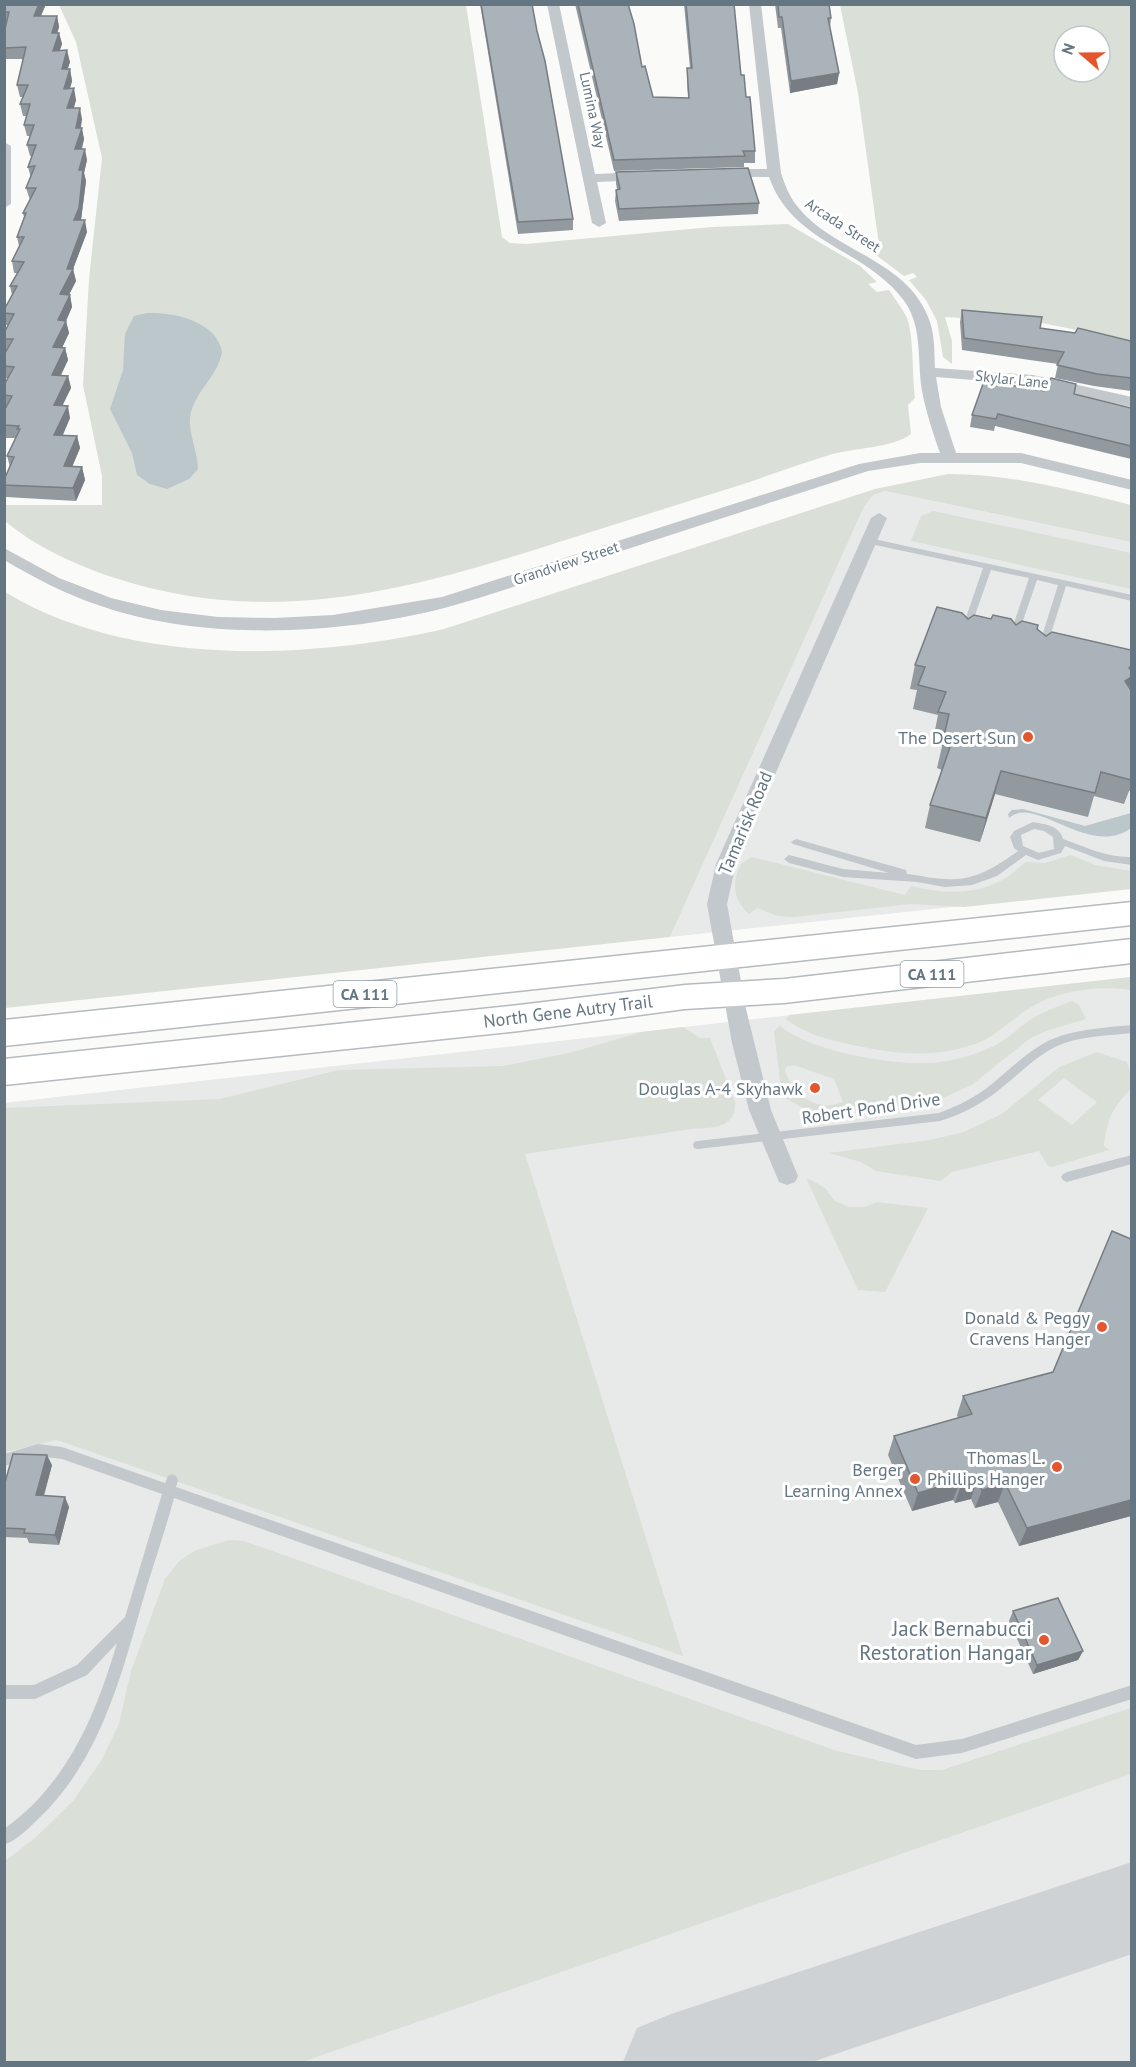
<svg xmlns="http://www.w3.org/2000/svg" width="1136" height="2067" font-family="'PT Sans',sans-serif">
  <rect width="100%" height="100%" fill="#fafaf8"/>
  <!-- built -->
  <g fill="#e8e9e9">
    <path d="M885 491 1131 542V888L670 937 864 507 873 495Z"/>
    <path d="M1131 977V2062H5L4 1103Z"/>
  </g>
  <!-- green -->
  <g fill="#dadfd7" fill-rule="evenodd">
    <path d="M59 5H466L502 237 510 243 526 244 712 227 788 224 860 266 877 282 868 284 877 292 889 290C895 299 902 308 907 318 914 337 912 375 915 398L908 405 911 434C893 448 852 448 829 455 797 465 765 477 734 487 674 506 615 524 556 543 410 590 271 628 118 579 78 566 37 548 5 521V505H102V476L83 385 89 279 102 158 76 42Z"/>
    <path d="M840 5H1131V341L1037 322 945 317 952 341V364L943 357 937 321 926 300 909 280 917 277 913 273 904 276 876 255 880 252 858 93ZM1064 36H1100V72H1064Z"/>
    <path d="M948 474C1011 474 1071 490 1131 505V542L885 491 873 495 864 507 670 937 5 1008V592C128 667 308 660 444 629L875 489Z"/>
    <path d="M933 511 1131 553V589L911 541 921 516Z"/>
    <path d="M1071 855 1095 865 1131 871V889L964 907 910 904 794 917 778 916 757 908 749 914C733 899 731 883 741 864L752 857 905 895 911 886C943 894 978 896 1007 877 1014 873 1019 867 1026 862L1045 863Z"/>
    <path d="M1131 977V990C1094 985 1053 991 1022 1013 1008 1023 996 1035 980 1042 940 1058 899 1055 858 1046 831 1040 808 1036 786 1019L789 1015Z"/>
    <path d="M1072 1001 1079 1005 1086 1019 1046 1031 1029 1039 973 1084 941 1099 812 1117 810 1112 782 1096 774 1031 780 1026C810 1051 886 1064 925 1063 948 1063 972 1056 992 1047 1007 1040 1017 1029 1030 1020 1042 1012 1057 1007 1072 1001ZM794 1065 834 1079 843 1102C817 1113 794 1095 785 1071L786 1067Z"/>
    <path d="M683 1027 700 1038H710L735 1102C737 1129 711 1128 691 1129L525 1154 683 1656 57 1440 5 1452V1108L220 1099 339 1070 503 1066 569 1053 642 1032Z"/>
    <path d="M1097 1052 1127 1062 1131 1075V1089C1111 1109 1108 1118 1104 1146L1109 1150 1052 1167 1048 1166 1039 1151 952 1172 941 1181 876 1171 861 1162 829 1153 930 1140 964 1132 1002 1114 1059 1067ZM1064 1078 1097 1102 1072 1125 1038 1100Z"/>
    <path d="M809 1179 825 1188 835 1201 849 1207H865L877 1202 928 1208 885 1292 858 1290 807 1180Z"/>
    <path d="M229 1540 244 1541 837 1751 920 1770H942L1131 1708V1774L302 2062H5V1861L34 1839 73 1801 101 1761 119 1724 131 1671 165 1579 179 1561 194 1551Z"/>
  </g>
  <!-- water -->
  <g fill="#bbc7cb">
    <path d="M147 313C173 312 217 321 222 352 218 375 199 388 192 409 185 428 198 450 198 469L189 479 167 489 150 484 137 475 132 453 110 409 123 370 125 334 134 316Z"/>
    <path d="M1023 809 1085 826 1131 813V828C1090 859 1034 794 1009 818L1008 814 1012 810Z"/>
  </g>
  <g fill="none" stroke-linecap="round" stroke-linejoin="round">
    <!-- taxiway -->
    <path fill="#ced2d4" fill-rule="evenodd" d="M1132 1862V1954L812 2062H623L637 2028 671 2014Z"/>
    <!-- primary casing -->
    <g stroke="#b5babe" stroke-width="3">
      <g id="primary">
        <path d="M1132 902V925L4 1046V1020Z"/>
        <path d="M1132 939V963L784 1003 685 1009 519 1031 4 1085V1059L519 1005 685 985 784 979Z"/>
      </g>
    </g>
    <!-- lane -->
    <g fill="#c3c8cc" fill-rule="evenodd">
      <path d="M869 538 1132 595V601L1066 586 1046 649 1042 652 1038 649 1058 585 1037 580 1017 638 1013 641 1009 638 1029 578 991 570 969 632 965 635 961 632 983 568 866 543 865 541Z"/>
      <path d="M1033 822C1045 824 1060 826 1063 839 1086 847 1107 858 1132 857V865L1104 861 1065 846 1061 853 1038 860 1026 855 997 876 972 885 945 887 917 882 843 877 789 863 784 859 789 855 843 869 889 873 793 844 791 842 796 839 906 870 907 874C920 875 932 879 945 879 975 881 994 868 1018 851L1014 848 1010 837 1014 831ZM1034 829 1044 831 1053 837 1054 849 1039 853 1023 846 1021 835Z"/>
      <path d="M1132 1025V1033C1106 1036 1078 1036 1055 1047 1035 1057 1018 1075 1000 1089 982 1104 962 1114 940 1121L698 1149 694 1148 693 1145 694 1142 698 1141 939 1113C958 1106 976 1097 992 1084 1009 1070 1026 1053 1046 1042 1072 1029 1103 1028 1132 1025Z"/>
      <path d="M1132 1155V1164L1067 1182 1063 1180 1061 1177 1063 1174 1067 1172Z"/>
      <path d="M38 1444 62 1447 165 1483 168 1476 172 1474 176 1476 178 1480 176 1487 916 1745 962 1739 1132 1685V1699L962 1753 916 1759 174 1498C166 1528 156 1557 147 1586 123 1668 103 1759 37 1820 28 1829 17 1840 4 1845V1829C67 1784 96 1715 117 1643L87 1675 35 1699H4V1685H34L77 1665 125 1617 162 1494 62 1459 38 1456 4 1466V1454Z"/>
    </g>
    <!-- street -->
    <g fill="#c3c8cc" fill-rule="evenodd">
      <path d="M547 4H559L595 174 645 172 652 176 645 180 597 182 606 223 599 227 592 223Z"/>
      <path d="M749 4H761L781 173C785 185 789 196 797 206 834 253 909 259 930 322 935 337 934 353 935 368L1033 375 1132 397V407L1033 385 936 377 941 407 956 453H1021L1132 480V490L1021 463H920L868 471C778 500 689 529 600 558 550 574 499 593 448 607 343 635 202 642 98 605 65 594 35 578 4 560V548L59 578 111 598 161 610 218 617 275 618 333 615 442 597 859 464 920 453H940C933 433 926 412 922 391 917 361 923 329 905 302 866 248 793 245 769 177H721L714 173 721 169H767Z"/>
      <path d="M4 142 11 146V204L4 208Z"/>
      <path d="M879 513 887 518 736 864 727 904 746 1009 771 1110 798 1176 795 1182 787 1185 779 1182 749 1110 732 1043 707 904 716 864 871 518Z"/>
    </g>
    <!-- primary -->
    <use href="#primary" fill="#fff" fill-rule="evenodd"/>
  </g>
  <!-- wall -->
  <g fill="#929a9f">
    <path d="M4 4H46L41 16H57L59 27 57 33H59L62 44 59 51 70 62 67 69H70L72 81 70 89 76 100 74 108 82 119 81 128 84 139 82 149 87 160 84 173 86 181 81 220 87 232 73 269 76 281 69 295H70L72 307 66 321 69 333 62 348H65L68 360 60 376H68L71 388 62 405 70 418 63 435 77 436 80 448 72 467H82L85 480 76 501 6 497 4 492V480L10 467 7 456 16 438H4V411L6 408 4 407V385L8 378H4V355L7 351H5L4 349V333L8 325H6L4 319V310L12 295 10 286 17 273H14L12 261 19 246 17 237 24 217 23 213 30 200 26 188 31 178 28 167 32 156H30L27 145 30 136H27L24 125 27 116H23L20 104 23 97H20L17 85 23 59H4L7 23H4Z"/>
    <path d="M480 4H532L573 219V230L518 234Z"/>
    <path d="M575 4H628L642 67 653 97 688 98 687 80V68H690L684 4H734L741 75 746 97 755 151V163H744V167L614 171Z"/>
    <path d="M775 4H829L831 18 830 27 839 73 837 84 790 93 781 28H778Z"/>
    <path d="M616 172 759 203 758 214 619 221 615 201 616 190 617 189 616 184Z"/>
    <path d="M962 310 1040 328 1131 341V391L1094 386 1055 378 1058 364 962 350 960 322Z"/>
    <path d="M1045 391 1074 394 1131 408V459L995 426 994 431 970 427 972 415Z"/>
    <path d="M968 619H991L1037 629 1046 636 1131 689V791H1129L1124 804 1094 796 1088 817 995 794 980 842 925 828 930 805 942 770 937 768 944 738 934 735 938 715 913 709 917 690 910 689 915 665Z"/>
    <path d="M963 1396 1131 1516 1019 1546 998 1502 975 1508 971 1499 955 1503 953 1500 912 1511 888 1455 894 1436 958 1418 957 1415Z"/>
    <path d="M52 1465 44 1496 69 1507 59 1545 29 1543 27 1538 4 1537V1486Z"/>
    <path d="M1013 1611 1083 1651 1078 1660 1033 1674 1009 1621Z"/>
  </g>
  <!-- shaded-wall -->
  <g fill="#777d82">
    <path d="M39 4H46L36 27 34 16Z"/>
    <path d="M57 16 59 27 54 44 52 33Z"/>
    <path d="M59 33 62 44 56 62 53 51Z"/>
    <path d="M67 50 70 62 64 81 62 69Z"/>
    <path d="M70 69 72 81 66 100 64 89Z"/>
    <path d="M839 73 837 84 790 93 791 81Z"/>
    <path d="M74 88 76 100 70 120 67 108Z"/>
    <path d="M80 108 82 119 78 140 76 128Z"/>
    <path d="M82 128 84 139 78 161 75 149Z"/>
    <path d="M85 149 87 160 84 173 86 181 81 220H74L79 170Z"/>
    <path d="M85 220 87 232 73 269 76 281 63 306 60 294 67 269Z"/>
    <path d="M70 295 72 307 61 332 58 320Z"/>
    <path d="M66 321 69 333 56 360 53 347Z"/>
    <path d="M65 348 68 360 55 388 52 375Z"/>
    <path d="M68 376 71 388 57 417 54 405Z"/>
    <path d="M68 406 70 418 57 447 54 435Z"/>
    <path d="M77 436 80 448 67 479 64 466Z"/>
    <path d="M82 467 85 480 76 501 73 488Z"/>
    <path d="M1131 666V682L1126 700 1118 705 1129 668Z"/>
    <path d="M1001 771 995 794 980 842 986 818Z"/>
    <path d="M47 1455 52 1465 41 1505 36 1495Z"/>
    <path d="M977 1480 971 1499 955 1503 961 1485Z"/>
    <path d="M960 1481 953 1500 912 1511 918 1493Z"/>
    <path d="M1005 1483 998 1502 975 1508 982 1490Z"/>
    <path d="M65 1497 69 1507 59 1545 55 1535Z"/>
    <path d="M1131 1500V1516L1019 1546 1027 1528Z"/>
    <path d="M1083 1651 1078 1660 1033 1674 1037 1665Z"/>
  </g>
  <!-- building -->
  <g fill="#aab3b9" stroke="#777d82" stroke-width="1.5">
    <path d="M4 4H39L34 16H57L52 33H59L53 51 67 50 62 69H70L64 89 74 88 67 108H80L76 128H82L75 149H85L79 170H83L79 208 74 220H85L67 269H73L60 294 70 295 58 320 66 321 53 347 65 348 52 375 68 376 54 405 68 406 54 435 77 436 64 466 82 467 73 488 4 485V480L14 457 7 456 20 429H17L19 426 4 425V411L12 396 4 395V385L14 367 4 366V355L13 339H4V333L14 314 4 313V310L17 286H10L24 262 12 261 24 237H17L26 213H23L36 188H26L35 166 28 167 36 145H27L34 125H24L30 104H20L28 85H17L26 47 4 48V33L9 12H4Z"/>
    <path d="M481 4H532L537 31 545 61 573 219 518 222Z"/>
    <path d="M578 4H628L634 24 642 67 645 66 653 97 689 98 687 68H692L686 4H734L741 75H744L746 97H750L755 151H743L745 156 614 160Z"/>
    <path d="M778 4H829L831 18H828L839 73 791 81 782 17H779Z"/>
    <path d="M748 168 759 203 619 209 616 190 620 189 616 172Z"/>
    <path d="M962 310 1042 317 1040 328 1075 333 1078 328 1131 341V378L1097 374 1057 365 1064 352 964 338Z"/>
    <path d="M1051 378 1076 384 1074 394 1131 408V446L998 414 996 419 972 415 984 381 1045 391Z"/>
    <path d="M937 607 962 613 968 619 974 615 991 619 993 615 1011 619 1016 625 1022 621 1038 625 1037 629 1046 636 1052 632 1131 650V666L1129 668 1131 670V677L1125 681 1130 689H1131V780L1101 772 1095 793 1001 771 986 818 930 805 950 747 942 745 949 714 938 712 946 692 918 685 925 667 915 665Z"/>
    <path d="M1112 1231 1131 1239V1500L1027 1528 1005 1483 982 1490 977 1480 961 1485 960 1481 918 1493 894 1436 972 1414 963 1396 1053 1372Z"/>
    <path d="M13 1454 47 1455 36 1495 65 1497 55 1535 24 1533 25 1529 4 1528V1486Z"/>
    <path d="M1058 1598 1083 1651 1037 1665 1013 1611Z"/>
  </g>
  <!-- markers -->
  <g fill="#e4572e" stroke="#fff" stroke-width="2">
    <circle cx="1028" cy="737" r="6"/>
    <circle cx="815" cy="1088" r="6"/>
    <circle cx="1102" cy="1327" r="6"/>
    <circle cx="1057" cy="1467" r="6"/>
    <circle cx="915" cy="1479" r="6"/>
    <circle cx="1044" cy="1640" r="6"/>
  </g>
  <g text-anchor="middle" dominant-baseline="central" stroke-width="6" stroke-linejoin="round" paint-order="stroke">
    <!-- far-street labels -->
    <g font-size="15" fill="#657683" stroke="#fff">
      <text transform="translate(593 110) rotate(78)">Lumina Way</text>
      <text transform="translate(843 225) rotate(33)">Arcada Street</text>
      <text transform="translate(1012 379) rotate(6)">Skylar Lane</text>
      <text transform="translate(566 563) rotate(-18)">Grandview Street</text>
    </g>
    <!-- shield labels -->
    <g fill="#fff" stroke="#939fa8" stroke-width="1.5">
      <rect x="900.5" y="961" width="63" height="26" rx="4.5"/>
      <rect x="333.5" y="981" width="63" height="26" rx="4.5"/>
    </g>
    <g font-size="16" font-weight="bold" fill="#657683">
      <text x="932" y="974">CA 111</text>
      <text x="365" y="994">CA 111</text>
    </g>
    <!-- poi labels -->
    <g font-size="18" fill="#657683" stroke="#fff" text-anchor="end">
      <text x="1016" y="737">The Desert Sun</text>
      <text x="803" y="1088">Douglas A-4 Skyhawk</text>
      <text x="1090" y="1317">Donald &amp; Peggy<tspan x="1090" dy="21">Cravens Hanger</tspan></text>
      <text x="1045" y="1457">Thomas L.<tspan x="1045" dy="21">Phillips Hanger</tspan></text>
      <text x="903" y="1469">Berger<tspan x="903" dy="21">Learning Annex</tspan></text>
    </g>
    <!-- street labels -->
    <g font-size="18" fill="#657683" stroke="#fff">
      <text transform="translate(745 823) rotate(-67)">Tamarisk Road</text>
      <text transform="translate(568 1011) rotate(-7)">North Gene Autry Trail</text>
      <text transform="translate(871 1108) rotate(-8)">Robert Pond Drive</text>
    </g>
    <!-- near-poi labels -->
    <g font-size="21" fill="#657683" stroke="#fff" text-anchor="end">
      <text x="1032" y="1628">Jack Bernabucci<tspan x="1032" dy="24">Restoration Hangar</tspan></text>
    </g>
  </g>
  <!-- border -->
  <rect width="1136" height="2067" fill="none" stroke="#657683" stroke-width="12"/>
  <!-- north arrow -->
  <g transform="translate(1082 54) rotate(290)"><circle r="28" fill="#ffffff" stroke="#c1c8cd" stroke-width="1.5"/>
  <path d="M0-4.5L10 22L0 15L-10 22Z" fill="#e4572e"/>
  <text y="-9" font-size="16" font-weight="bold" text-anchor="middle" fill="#657683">N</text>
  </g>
</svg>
